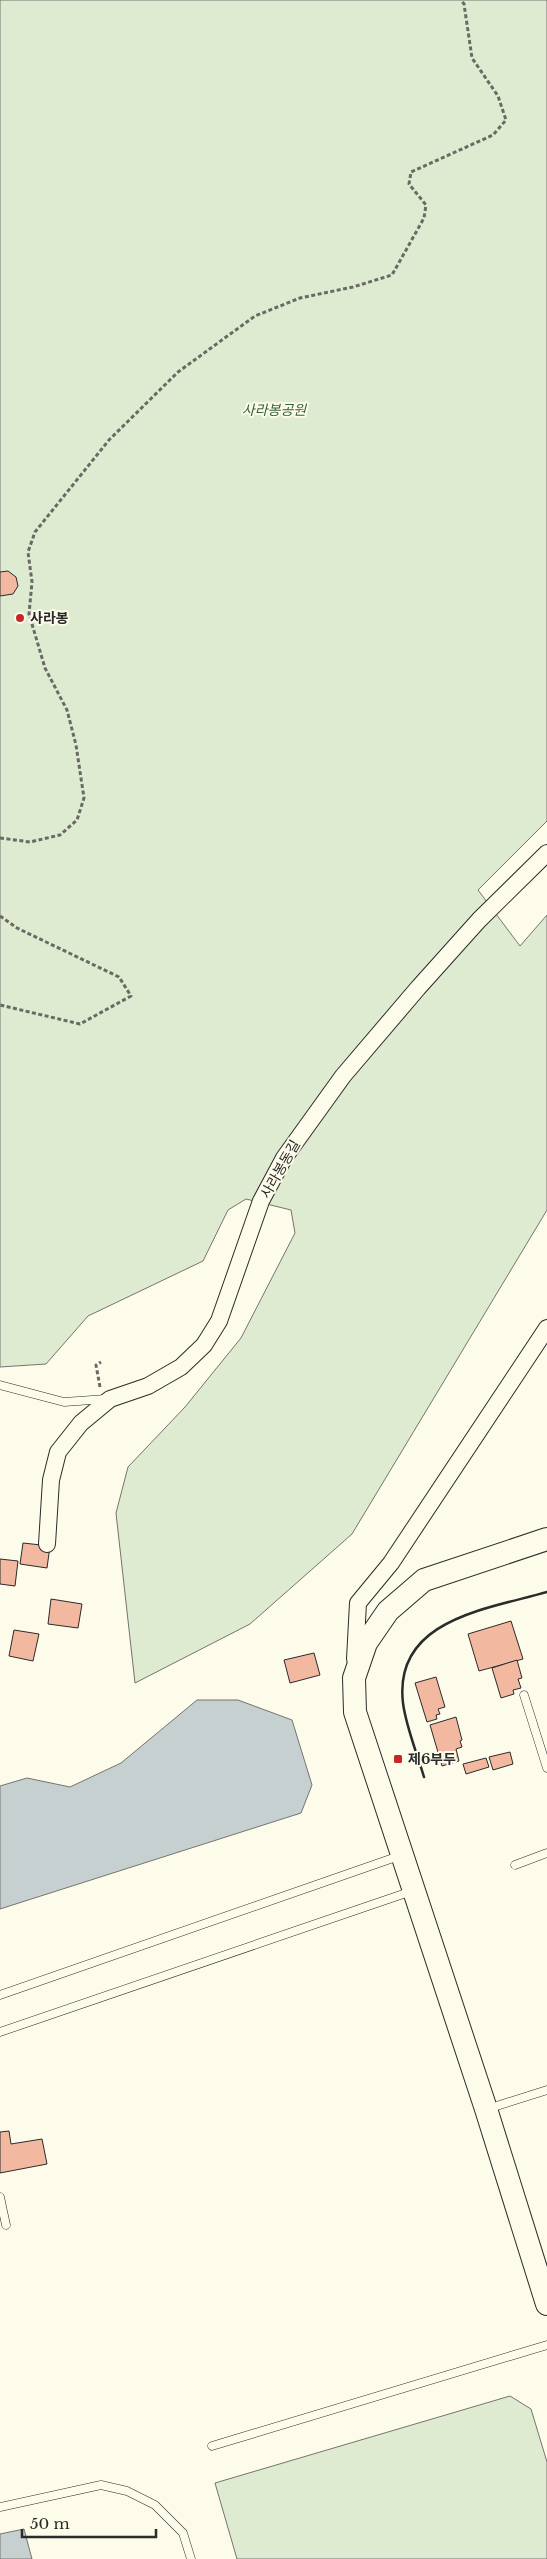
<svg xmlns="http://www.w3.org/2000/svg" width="547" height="2559" font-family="'Libre Baskerville','Noto Sans KR',serif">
  <rect width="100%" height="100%" fill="#fdfbea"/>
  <!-- green -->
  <g fill="#deebd1" stroke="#74746e">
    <path d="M0 0H547V821L478 890 520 946 547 915V1210L352 1534 250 1624 135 1683 116 1513 128 1467 185 1407 241 1338 295 1233 291 1210 246 1199 228 1210 203 1261 88 1316 46 1364 0 1367Z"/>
    <path d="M510 2396 531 2409 547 2462V2559H237L215 2483Z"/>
  </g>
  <!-- water -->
  <g fill="#c7d0d0" stroke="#74746e">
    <path d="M197 1700H238L292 1720 312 1785 301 1813 0 1909V1786L27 1778 70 1787 121 1763Z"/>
    <path d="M24 2529 32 2559H0V2534Z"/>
  </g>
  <!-- building -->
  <g fill="#f2b8a0" stroke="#2b2b2b">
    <path d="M8 571 16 577 18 586 13 594 0 596V572Z"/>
    <path d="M23 1543 50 1546 47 1568 20 1564Z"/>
    <path d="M0 1559 18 1561 15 1586 0 1584Z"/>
    <path d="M51 1599 82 1604 78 1628 48 1624Z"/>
    <path d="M511 1621 523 1659 479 1671 468 1634Z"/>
    <path d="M14 1630 39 1634 33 1661 9 1656Z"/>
    <path d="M314 1653 320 1675 290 1683 284 1660Z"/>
    <path d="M517 1660 522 1678 518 1679 521 1688 513 1690 514 1694 501 1698 492 1668Z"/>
    <path d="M436 1677 445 1707 438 1709 440 1714 436 1715 437 1719 427 1722 415 1683Z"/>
    <path d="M456 1717 462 1740 460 1741 462 1747 456 1749 459 1761 442 1766 430 1725Z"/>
    <path d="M510 1752 513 1764 493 1770 489 1757Z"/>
    <path d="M486 1758 489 1767 466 1774 463 1764Z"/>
    <path d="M9 2131 11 2144 42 2139 47 2164 0 2173V2132Z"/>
  </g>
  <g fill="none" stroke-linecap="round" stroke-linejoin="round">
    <!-- lane casing -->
    <g stroke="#2b2b2b" stroke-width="9">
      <g id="lane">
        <path d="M0 1385 64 1402 106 1399"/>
        <path d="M524 1695 547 1768"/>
        <path d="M515 1865 547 1853"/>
        <path d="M0 1995 399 1856"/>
        <path d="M0 2032 412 1891"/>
        <path d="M487 2109 547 2090"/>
        <path d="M0 2197 6 2225"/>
        <path d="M212 2446 547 2345"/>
        <path d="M0 2507 101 2485 127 2491 155 2505 183 2533 191 2559"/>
      </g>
    </g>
    <!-- street casing -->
    <g stroke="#2b2b2b" stroke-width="18">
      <g id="street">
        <path d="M47 1544 51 1480 58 1452 81 1423 110 1399 148 1386 181 1367 204 1345 219 1321 261 1201 284 1158 343 1076 418 988 479 920 547 853"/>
        <path d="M355 1659 358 1603 391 1563 547 1328"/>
      </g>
    </g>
    <!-- secondary casing -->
    <g stroke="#2b2b2b" stroke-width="24">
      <path id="secondary" d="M547 1539 424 1580 388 1611 366 1643 354 1678 355 1712 486 2109 547 2304"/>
    </g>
    <!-- path -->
    <g stroke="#6a6964" stroke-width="3" stroke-dasharray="4 2.5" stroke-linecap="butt">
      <path d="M0 838 30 842 60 835 77 820 84 798 76 745 67 710 45 668 29 614 32 582 28 552 35 532 109 440 178 372 255 316 300 298 353 287 392 275 424 218 426 205 409 184 411 172 493 135 506 120 498 96 472 58 464 4 461 0"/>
      <path d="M0 916 17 928 119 977 131 996 80 1024 0 1005"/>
      <path d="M100 1387 96 1365 101 1362"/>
    </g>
    <!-- lane -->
    <use href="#lane" stroke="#fdfbea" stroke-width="8"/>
    <!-- street -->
    <use href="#street" stroke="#fdfbea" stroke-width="16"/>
    <!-- secondary -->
    <use href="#secondary" stroke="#fdfbea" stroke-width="22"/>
    <!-- wall -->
    <path stroke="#2b2b2b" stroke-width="2.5" d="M424 1777C417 1753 406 1727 403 1703 393 1619 488 1609 547 1592"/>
  </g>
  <!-- markers -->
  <g fill="#c62828" stroke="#fdfbea" stroke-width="2">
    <circle cx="20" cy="618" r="5"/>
    <rect x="393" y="1754" width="10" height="10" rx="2.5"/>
  </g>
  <g text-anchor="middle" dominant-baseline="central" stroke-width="4" stroke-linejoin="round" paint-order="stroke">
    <!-- park labels -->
    <g font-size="14" font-style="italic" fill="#34623c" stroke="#fdfbea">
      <text x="274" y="410">사라봉공원</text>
    </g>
    <!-- poi labels -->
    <g font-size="14" font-weight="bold" fill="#2b2b2b" stroke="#fdfbea" text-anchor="start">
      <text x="30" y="618">사라봉</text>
      <text x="408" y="1759">제6부두</text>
    </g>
    <!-- street labels -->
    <g font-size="14" fill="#2b2b2b" stroke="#fdfbea">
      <text transform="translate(280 1169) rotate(-60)">사라봉동길</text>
    </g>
  </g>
  <!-- scale -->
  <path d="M22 2529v8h134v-8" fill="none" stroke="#2b2b2b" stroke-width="2.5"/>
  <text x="30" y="2529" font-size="15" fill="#2b2b2b" stroke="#fdfbea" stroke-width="4" paint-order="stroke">50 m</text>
</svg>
